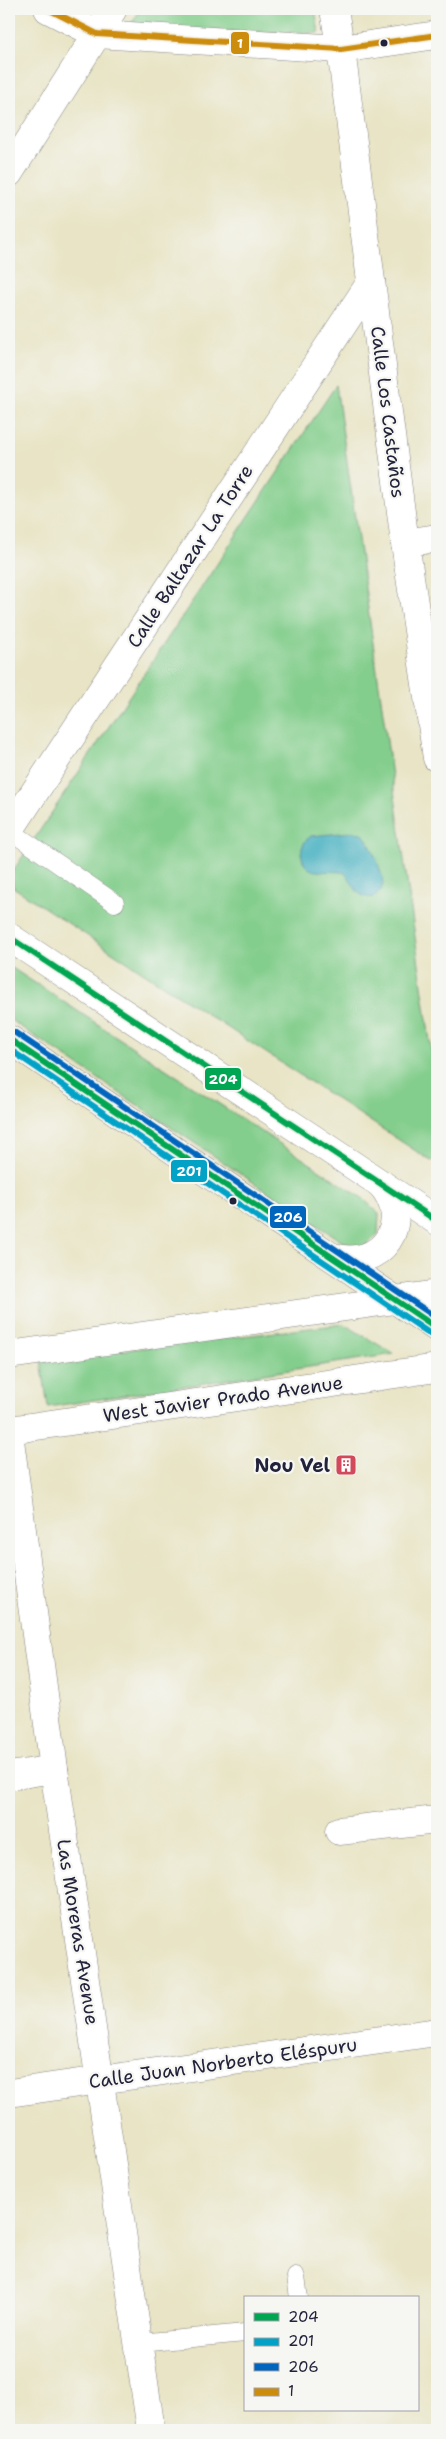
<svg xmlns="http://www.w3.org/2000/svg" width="446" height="2439" font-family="'Shantell Sans',sans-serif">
  <rect width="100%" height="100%" fill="#f6f6f2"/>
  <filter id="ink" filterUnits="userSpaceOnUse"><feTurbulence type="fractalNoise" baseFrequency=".02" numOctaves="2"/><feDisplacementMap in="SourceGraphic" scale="10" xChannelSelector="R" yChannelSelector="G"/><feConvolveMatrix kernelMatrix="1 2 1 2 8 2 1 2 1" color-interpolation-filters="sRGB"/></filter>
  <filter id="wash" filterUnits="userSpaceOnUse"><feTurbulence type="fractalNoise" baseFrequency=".0096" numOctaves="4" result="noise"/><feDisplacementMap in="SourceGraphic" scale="20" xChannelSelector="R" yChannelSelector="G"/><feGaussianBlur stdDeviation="1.12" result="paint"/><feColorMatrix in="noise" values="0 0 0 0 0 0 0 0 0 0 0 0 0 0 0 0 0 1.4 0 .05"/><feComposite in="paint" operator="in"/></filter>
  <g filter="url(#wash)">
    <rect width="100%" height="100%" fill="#e8e4c5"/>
    <!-- green -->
    <g fill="#83ce8c" stroke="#527864">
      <path d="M141 9H315L319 33 128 29Z"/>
      <path d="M336 385 437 1090V1159L431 1161 13 887 11 874Z"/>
      <path d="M9 966 364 1199 379 1214 378 1235 363 1247 344 1243 9 1019Z"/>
      <path d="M344 1324 394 1354 48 1407 41 1360Z"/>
    </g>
    <!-- water -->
    <path fill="#41aebf" stroke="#32687d" d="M352 832 362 833C369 839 384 875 383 884 382 890 379 894 374 897 356 900 355 884 345 873 330 868 306 879 302 857 300 848 304 841 311 836Z"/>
  </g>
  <g filter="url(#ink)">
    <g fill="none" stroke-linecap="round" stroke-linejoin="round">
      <!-- service casing -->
      <g stroke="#858380" stroke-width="19">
        <g id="service">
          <path d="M9 830 115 903"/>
          <path d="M296 2277 299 2298"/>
          <path d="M139 2343 245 2333"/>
        </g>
      </g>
      <!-- minor casing -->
      <g stroke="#858380" stroke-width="29">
        <g id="minor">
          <path d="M48 9 97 34 341 49 437 35"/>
          <path d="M334 9 343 65 405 543 437 758"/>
          <path d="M9 173 113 9"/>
          <path d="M405 543 437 538"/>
          <path d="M9 831 371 282"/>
          <path d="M9 1776 54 1769"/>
          <path d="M339 1831 437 1820"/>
          <path d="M9 2093 437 2032"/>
        </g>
      </g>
      <!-- tertiary casing -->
      <g stroke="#858380" stroke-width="29">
        <path id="tertiary" d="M9 1433 54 1769 151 2430"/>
      </g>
      <!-- primary casing -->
      <g stroke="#858380" stroke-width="29">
        <g id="primary">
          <path d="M9 937 437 1221"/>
          <path d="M9 1039 437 1328"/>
          <path d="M333 1257C381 1271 415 1223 381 1184"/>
          <path d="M9 1355 437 1294"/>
          <path d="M9 1430 437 1368"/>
        </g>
      </g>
      <!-- service -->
      <use href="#service" stroke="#fff" stroke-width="18"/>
      <!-- minor -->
      <use href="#minor" stroke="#fff" stroke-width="28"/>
      <!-- tertiary -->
      <use href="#tertiary" stroke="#fff" stroke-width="28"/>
      <!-- primary -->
      <use href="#primary" stroke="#fff" stroke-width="28"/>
      <!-- bus-1 casing -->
      <g stroke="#f6f6f2" stroke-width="10">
        <g id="bus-1">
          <path d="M9 937 437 1221"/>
          <path d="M9 1039 437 1328"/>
        </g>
      </g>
      <!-- bus-2 casing -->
      <g stroke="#f6f6f2" stroke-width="10">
        <path id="bus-2" d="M9 1049 432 1335"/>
      </g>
      <!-- bus-3 casing -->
      <g stroke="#f6f6f2" stroke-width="10">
        <path id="bus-3" d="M14 1032 437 1318"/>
      </g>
      <!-- bus-4 casing -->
      <g stroke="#f6f6f2" stroke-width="10">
        <path id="bus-4" d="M48 9 97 34 341 49 437 35"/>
      </g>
      <!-- bus-1 -->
      <use href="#bus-1" stroke="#00a651" stroke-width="6"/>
      <!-- bus-2 -->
      <use href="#bus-2" stroke="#02a2c7" stroke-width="6"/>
      <!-- bus-3 -->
      <use href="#bus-3" stroke="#0065bd" stroke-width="6"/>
      <!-- bus-4 -->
      <use href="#bus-4" stroke="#cc8c0c" stroke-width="6"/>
    </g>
  </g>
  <!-- icons -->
  <defs>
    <g id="building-square" transform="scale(1.125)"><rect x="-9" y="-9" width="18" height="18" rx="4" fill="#d1495b" stroke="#f6f6f2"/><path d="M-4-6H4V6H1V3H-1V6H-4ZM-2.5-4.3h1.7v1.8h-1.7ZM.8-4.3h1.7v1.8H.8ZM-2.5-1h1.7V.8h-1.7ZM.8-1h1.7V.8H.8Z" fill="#fff"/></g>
  </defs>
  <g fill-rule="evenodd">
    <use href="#building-square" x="346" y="1465"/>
  </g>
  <!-- markers -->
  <g fill="#22223b" stroke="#f6f6f2" stroke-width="2">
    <circle cx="384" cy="43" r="4.5"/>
    <circle cx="233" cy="1201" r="4.5"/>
  </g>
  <g text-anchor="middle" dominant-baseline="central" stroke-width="4.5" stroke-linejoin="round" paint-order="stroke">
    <!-- street labels -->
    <g font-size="19" fill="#22223b" stroke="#f6f6f2">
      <text transform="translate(388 412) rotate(83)">Calle Los Castaños</text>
      <text transform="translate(190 556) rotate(-57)">Calle Baltazar La Torre</text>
      <text transform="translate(223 1399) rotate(-8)">West Javier Prado Avenue</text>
      <text transform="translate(78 1932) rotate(81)">Las Moreras Avenue</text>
      <text transform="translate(223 2063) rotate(-8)">Calle Juan Norberto Eléspuru</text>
    </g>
    <!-- poi labels -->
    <g font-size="19" font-weight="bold" fill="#22223b" stroke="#f6f6f2" text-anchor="end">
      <text x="330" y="1465">Nou Vel</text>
    </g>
  </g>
  <g stroke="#f6f6f2" stroke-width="2">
    <rect x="230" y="31" width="20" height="24" rx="5" fill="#cc8c0c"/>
    <rect x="204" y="1067" width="38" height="24" rx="5" fill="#00a651"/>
    <rect x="170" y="1159" width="38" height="24" rx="5" fill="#02a2c7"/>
    <rect x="269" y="1205" width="38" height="24" rx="5" fill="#0065bd"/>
  </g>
  <g font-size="14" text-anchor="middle" font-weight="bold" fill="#fff">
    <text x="240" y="48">1</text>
    <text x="223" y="1084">204</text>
    <text x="189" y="1176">201</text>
    <text x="288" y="1222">206</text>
  </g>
  <!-- margin -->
  <rect width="446" height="2439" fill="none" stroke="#f6f6f2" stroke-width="30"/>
  <!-- legend -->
  <rect x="244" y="2296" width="175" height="115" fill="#f6f6f2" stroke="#a1a1a9"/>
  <rect x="254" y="2313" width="25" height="8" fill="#00a651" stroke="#a1a1a9"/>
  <text x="288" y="2322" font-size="15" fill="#22223b">204</text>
  <rect x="254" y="2338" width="25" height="8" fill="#02a2c7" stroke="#a1a1a9"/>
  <text x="288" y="2346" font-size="15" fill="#22223b">201</text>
  <rect x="254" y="2363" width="25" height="8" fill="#0065bd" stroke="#a1a1a9"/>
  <text x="288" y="2372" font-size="15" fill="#22223b">206</text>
  <rect x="254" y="2388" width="25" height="8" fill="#cc8c0c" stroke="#a1a1a9"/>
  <text x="288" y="2396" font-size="15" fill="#22223b">1</text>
</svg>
